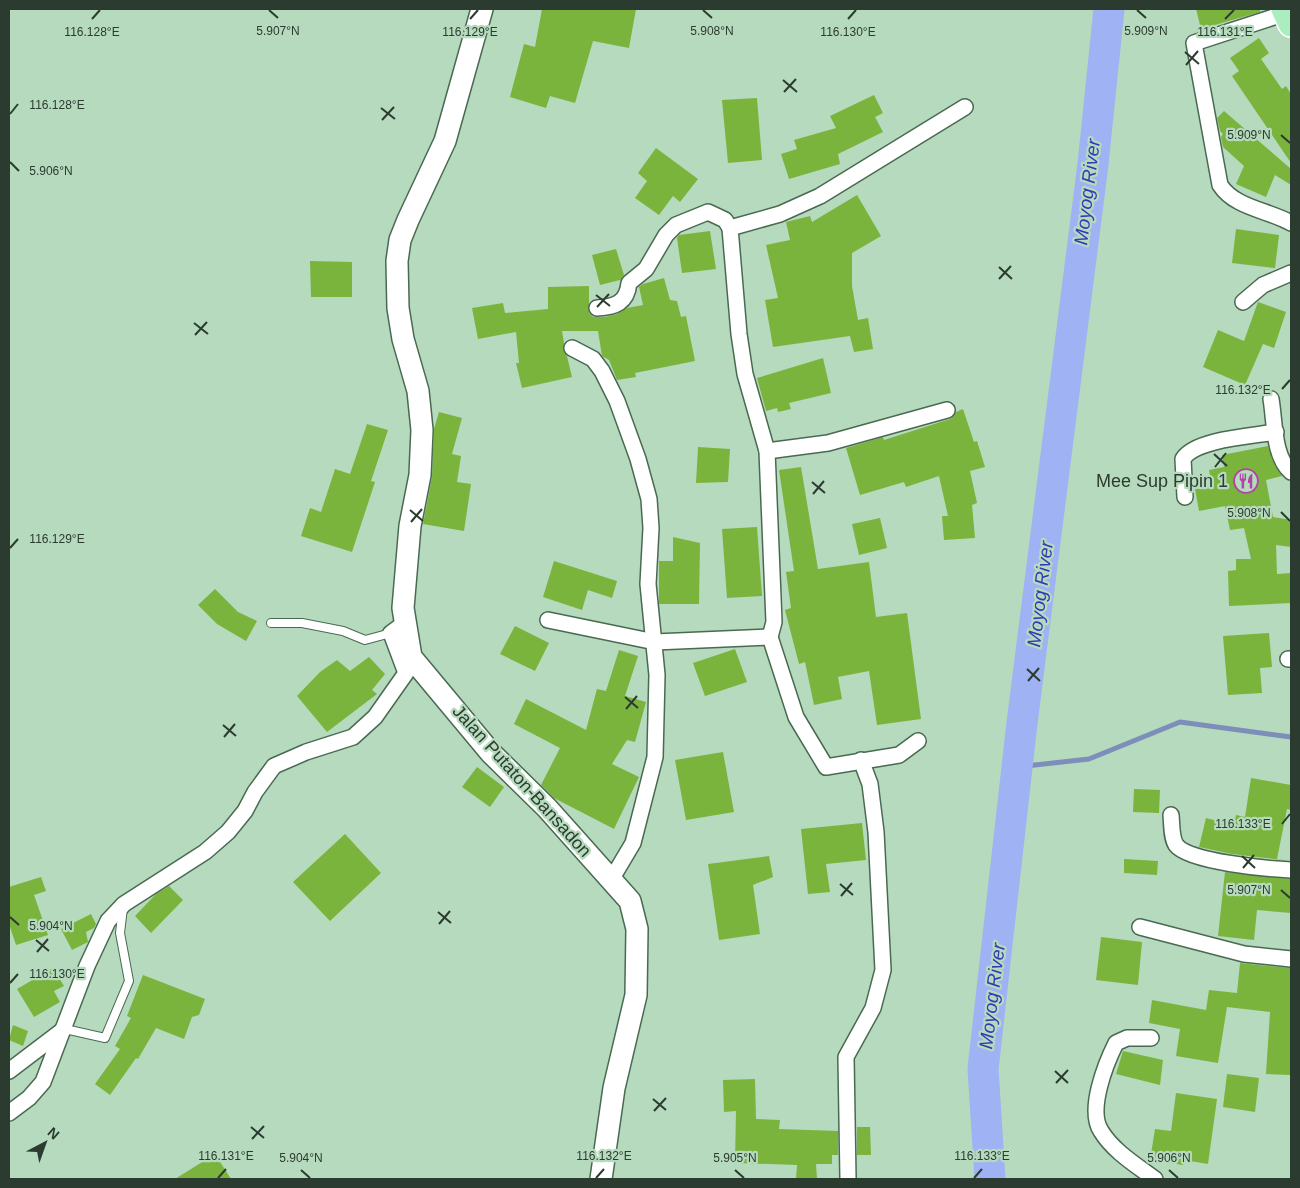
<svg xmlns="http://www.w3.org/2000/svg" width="1300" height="1188" font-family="Helvetica,sans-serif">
  <rect width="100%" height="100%" fill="#b6dabd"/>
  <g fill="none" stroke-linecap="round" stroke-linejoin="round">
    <!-- stream -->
    <path stroke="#7c8eb9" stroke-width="5" d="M1017 767 1089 759 1180 722 1291 737"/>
    <!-- river -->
    <path stroke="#9fb2f4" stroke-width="31" d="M990 1179 983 1069 1022 723 1093 164 1109 9"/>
  </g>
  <!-- building -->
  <g fill="#7ab43d">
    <path d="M542 9H636L629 48 593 41 575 103 550 96 546 108 510 97 524 44 535 47Z"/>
    <path d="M1196 9H1260V12L1201 29Z"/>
    <path d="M1259 38 1269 53 1261 59 1282 89 1286 86 1291 94V163L1232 76 1239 71 1230 58Z"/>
    <path d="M874 95 883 113 875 117 883 132 838 154 840 164 789 179 781 154 797 149 794 140 836 128 830 116Z"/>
    <path d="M757 98 762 160 728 163 722 100Z"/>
    <path d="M1224 111 1291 169V185L1275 175 1266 197 1236 184 1244 166 1223 147 1221 137 1223 134 1220 131 1217 118Z"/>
    <path d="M656 148 698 179 680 202 673 196 659 215 635 198 647 181 638 173Z"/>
    <path d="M857 195 881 236 852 253V286L858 320 868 318 873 349 854 352 850 336 773 347 765 300 778 298 766 245 790 240 786 222 810 216 812 222Z"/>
    <path d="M1236 229 1279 235 1275 268 1232 263Z"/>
    <path d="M710 231 716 269 682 273 677 238 679 235Z"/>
    <path d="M616 249 624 275 620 280 600 285 592 255Z"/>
    <path d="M310 261 352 262V297H311Z"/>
    <path d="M664 278 670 300 677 301 681 317 686 316 695 361 635 373 636 377 617 380 609 360 602 356 598 331H562L564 343 563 349 567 356 572 377 522 388 516 363H519L516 332 478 339 472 308 503 303 505 313 548 309V287L589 286V313L593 317H605L617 314 627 308 643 305 639 287 643 284Z"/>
    <path d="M1258 302 1286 312 1274 348 1263 344 1245 385 1203 367 1218 330 1244 341Z"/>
    <path d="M823 358 831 393 789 403 791 409 778 412 777 408 766 411 757 378Z"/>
    <path d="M963 409 974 442 977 441 985 467 970 471 977 503 972 505 975 538 944 540 942 516H948L939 476 906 487 904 482 860 495 846 448 883 437 884 440 950 419 956 412Z"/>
    <path d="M439 412 462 418 452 454 461 456 457 482 471 484 464 531 423 524 432 477 434 429Z"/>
    <path d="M367 424 388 430 371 481 375 482 352 552 301 536 310 508 321 512 335 469 350 474Z"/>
    <path d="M1268 446 1273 461 1282 476 1266 480 1273 517 1291 520V547L1276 545 1277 574 1291 573V603L1229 606 1228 571 1236 570V559H1251L1244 528 1230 530 1225 506 1199 511 1195 489 1212 486 1209 470 1224 467 1222 455Z"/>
    <path d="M698 447 730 449 728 482 696 483Z"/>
    <path d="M801 467 818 569 869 562 876 617 907 613 921 719 877 725 869 671 838 677 842 699 814 705 805 662 799 664 785 610 791 608 786 572 794 571 779 470Z"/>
    <path d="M880 518 887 548 859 555 852 524Z"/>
    <path d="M757 527 762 596 727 598 722 529Z"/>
    <path d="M673 537 700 543 699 604H659V561H673Z"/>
    <path d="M554 561 617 581 612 598 588 590 582 610 543 597Z"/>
    <path d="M215 589 238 612 257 621 246 641 217 624 198 605Z"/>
    <path d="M515 626 549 643 535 671 500 654Z"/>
    <path d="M1269 633 1272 667 1260 668 1262 693 1228 695 1223 636Z"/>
    <path d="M735 649 747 682 705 696 693 663Z"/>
    <path d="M619 650 638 656 625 696 646 702 635 742 627 740 612 764 639 777 614 829 554 798 541 785 560 748 514 724 526 699 586 730 597 689 606 691Z"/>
    <path d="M369 657 385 674 372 690 377 694 327 732 297 696 320 672 337 660 350 671Z"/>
    <path d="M723 752 734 812 686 820 675 760Z"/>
    <path d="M477 767 504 787 490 807 462 787Z"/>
    <path d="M1251 778 1291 785V810L1287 809 1277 859 1291 861 1232 854 1199 847 1206 818 1234 825 1236 815 1245 817Z"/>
    <path d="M1134 789 1160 790 1159 813 1133 812Z"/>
    <path d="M862 823 866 860 826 864 830 892 808 894 801 829Z"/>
    <path d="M345 834 381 873 330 921 293 882Z"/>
    <path d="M769 856 773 877 753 885 760 934 719 940 708 864Z"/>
    <path d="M1124 859 1158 861 1157 875 1124 873Z"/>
    <path d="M1225 872 1291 879V913L1257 910 1254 940 1218 936Z"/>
    <path d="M41 877 46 891 34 895 48 935 16 945 9 924V887Z"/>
    <path d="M169 886 183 900 151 933 135 916 156 894Z"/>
    <path d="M91 914 96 924 94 928 86 932 88 942 72 950 61 929Z"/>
    <path d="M1101 937 1142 942 1138 985 1096 980Z"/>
    <path d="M1240 963 1291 968V1075L1266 1074 1270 1012 1227 1007 1218 1063 1176 1056 1180 1029 1149 1023 1152 1000 1206 1010 1209 990 1237 993Z"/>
    <path d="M53 968 64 986 54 991 60 1002 34 1017 17 989Z"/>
    <path d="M143 975 205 999 199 1015 192 1017 184 1039 156 1028 138 1059 136 1058 110 1095 95 1084 120 1049 115 1046 131 1018 127 1016Z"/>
    <path d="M13 1025 28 1031 23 1046 9 1040Z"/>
    <path d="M1123 1051 1163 1060 1160 1085 1116 1074Z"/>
    <path d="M1227 1074 1259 1078 1255 1112 1223 1107Z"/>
    <path d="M755 1079 756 1119 780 1120 779 1129 838 1131V1155H832V1164H816L817 1179H796L797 1165 735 1163 736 1111 724 1112 723 1080Z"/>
    <path d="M1176 1093 1217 1099 1208 1164 1184 1160 1183 1165 1150 1160 1155 1129 1171 1131Z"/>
    <path d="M857 1127H870L871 1155H857Z"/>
    <path d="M215 1154 231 1179H175Z"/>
  </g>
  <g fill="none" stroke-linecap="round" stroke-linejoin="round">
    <!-- lane casing -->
    <g stroke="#496a51" stroke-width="10">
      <g id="lane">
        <path d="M271 623H302L343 631 365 640 391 633"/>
        <path d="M65 1029 105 1038 129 981 120 933 123 908"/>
      </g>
    </g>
    <!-- street casing -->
    <g stroke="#496a51" stroke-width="18">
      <g id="street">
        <path d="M1286 13 1194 43 1220 185C1235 208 1268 210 1291 223"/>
        <path d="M1243 302 1263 285 1291 273"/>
        <path d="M597 308C615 307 627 303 629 283L646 269 666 235 676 225 708 212 725 220 730 228"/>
        <path d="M572 348 593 359 602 371 617 401 638 459 649 499 651 528 648 584 657 675 655 757 633 843 611 880"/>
        <path d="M1271 399C1275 422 1273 456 1291 472"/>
        <path d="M767 451 828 443 947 410"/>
        <path d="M1185 497 1183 459C1195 439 1254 436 1276 432"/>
        <path d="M548 620 655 642 770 637"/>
        <path d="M770 637 774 622 767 451 745 374 739 334 730 228 780 214 820 196 965 107"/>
        <path d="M770 637 796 717 826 767 899 755 918 741"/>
        <path d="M1288 659H1291"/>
        <path d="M1171 815C1172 824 1171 837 1176 845 1189 862 1269 869 1291 870"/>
        <path d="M1140 927 1244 954 1291 959"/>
        <path d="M1151 1038H1127L1116 1043C1106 1063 1087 1110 1101 1131 1113 1151 1136 1165 1155 1179"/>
        <path d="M9 1071 63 1030"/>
        <path d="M9 1113 29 1098 43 1082 87 966 108 921 124 904 205 852 228 832 245 811 255 792 274 766 306 752 353 737 375 717 406 673 391 633 406 622"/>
        <path d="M848 1179 846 1057 873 1008 883 970 876 832 870 784 861 760"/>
      </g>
    </g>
    <!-- secondary casing -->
    <g stroke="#496a51" stroke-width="24">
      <path id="secondary" d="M482 9 445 141 408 220 400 240 397 261 398 308 403 339 418 391 422 430 420 475 410 526 403 608 411 657 491 753 547 808 630 901 637 929 636 995 614 1088 601 1179"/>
    </g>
    <!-- primary casing -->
    <g stroke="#fff" stroke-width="28">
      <path id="primary" d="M1284 9 1291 24"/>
    </g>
    <!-- lane -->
    <use href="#lane" stroke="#fff" stroke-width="8"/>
    <!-- street -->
    <use href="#street" stroke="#fff" stroke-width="15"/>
    <!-- secondary -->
    <use href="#secondary" stroke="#fff" stroke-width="21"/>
    <!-- primary -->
    <use href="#primary" stroke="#aaeebf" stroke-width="25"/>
  </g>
  <!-- ticks -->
  <path fill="none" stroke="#2c3b30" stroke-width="2" d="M269 10 278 18M703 10 712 18M1137 10 1146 18M92 19 100 10M470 19 478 10M848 19 856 10M1225 19 1234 10M1185 52 1199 64M1186 65 1198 51M783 80 797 92M784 92 796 79M381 108 395 119M10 114 18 104M382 120 394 107M1281 135 1290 143M10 162 19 171M999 267 1012 279M999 279 1011 266M596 295 610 306M597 307 609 294M194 323 208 334M195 335 207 322M1282 389 1290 380M1214 454 1227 466M1215 467 1226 453M812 482 825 493M813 494 824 481M410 510 423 521M1281 512 1290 521M411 522 422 509M10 548 18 539M1027 669 1040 681M1028 681 1039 668M625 697 638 708M626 709 637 696M223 725 236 736M224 737 235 724M1282 824 1290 814M1242 856 1255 868M1243 868 1254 855M840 884 853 895M1281 890 1290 898M841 896 852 883M438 912 451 923M10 917 19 925M439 924 450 911M36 940 49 951M37 952 48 939M10 983 18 974M1055 1071 1068 1083M1056 1083 1068 1070M653 1099 666 1110M654 1111 666 1098M251 1127 264 1138M252 1139 264 1126M301 1170 310 1178M735 1170 744 1178M1169 1170 1178 1178M218 1178 226 1169M596 1178 604 1169M974 1178 982 1169"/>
  <!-- icons -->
  <defs>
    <g id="restaurant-ring" transform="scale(1.25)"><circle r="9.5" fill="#b6dabd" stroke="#b045a5" stroke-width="1.5"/><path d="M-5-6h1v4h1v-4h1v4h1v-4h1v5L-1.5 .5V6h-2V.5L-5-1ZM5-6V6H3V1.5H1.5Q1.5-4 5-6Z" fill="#b045a5"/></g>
  </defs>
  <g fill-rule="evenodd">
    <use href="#restaurant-ring" x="1246" y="481"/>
  </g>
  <g text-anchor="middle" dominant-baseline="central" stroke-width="4.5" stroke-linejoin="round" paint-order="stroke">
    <!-- poi labels -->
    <g font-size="18" fill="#2c3b30" stroke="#b6dabd" text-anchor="end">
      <text x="1228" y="481">Mee Sup Pipin 1</text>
    </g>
    <!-- street labels -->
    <g font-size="18" fill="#2c3b30" stroke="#b6dabd">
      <text transform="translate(522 781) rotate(48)">Jalan Putaton-Bansadon</text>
    </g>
    <!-- water labels -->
    <g font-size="19" font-style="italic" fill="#313bb6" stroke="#b6dabd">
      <text transform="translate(1087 192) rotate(-83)">Moyog River</text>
      <text transform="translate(1040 594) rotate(-83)">Moyog River</text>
      <text transform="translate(992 996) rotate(-83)">Moyog River</text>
    </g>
  </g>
  <g font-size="12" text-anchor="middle" fill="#2c3b30" stroke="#b6dabd" stroke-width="4.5" stroke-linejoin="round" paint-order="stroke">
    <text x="278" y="35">5.907°N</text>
    <text x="712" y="35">5.908°N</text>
    <text x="1146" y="35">5.909°N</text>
    <text x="92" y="36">116.128°E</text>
    <text x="470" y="36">116.129°E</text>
    <text x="848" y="36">116.130°E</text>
    <text x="1225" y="36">116.131°E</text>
    <text x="57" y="109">116.128°E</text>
    <text x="1249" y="139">5.909°N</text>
    <text x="51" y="175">5.906°N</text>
    <text x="1243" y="394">116.132°E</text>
    <text x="1249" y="517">5.908°N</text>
    <text x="57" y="543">116.129°E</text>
    <text x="1243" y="828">116.133°E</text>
    <text x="1249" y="894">5.907°N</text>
    <text x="51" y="930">5.904°N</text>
    <text x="57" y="978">116.130°E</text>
    <text x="226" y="1160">116.131°E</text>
    <text x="604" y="1160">116.132°E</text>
    <text x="982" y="1160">116.133°E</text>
    <text x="301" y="1162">5.904°N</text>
    <text x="735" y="1162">5.905°N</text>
    <text x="1169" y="1162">5.906°N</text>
  </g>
  <!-- border -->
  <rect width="1300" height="1188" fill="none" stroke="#2c3b30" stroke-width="20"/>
  <!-- north arrow -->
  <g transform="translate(45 1143) rotate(41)" stroke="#b6dabd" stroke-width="4" paint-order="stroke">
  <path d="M0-4L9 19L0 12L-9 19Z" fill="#2c3b30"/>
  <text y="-8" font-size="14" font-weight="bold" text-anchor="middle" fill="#2c3b30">N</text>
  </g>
</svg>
